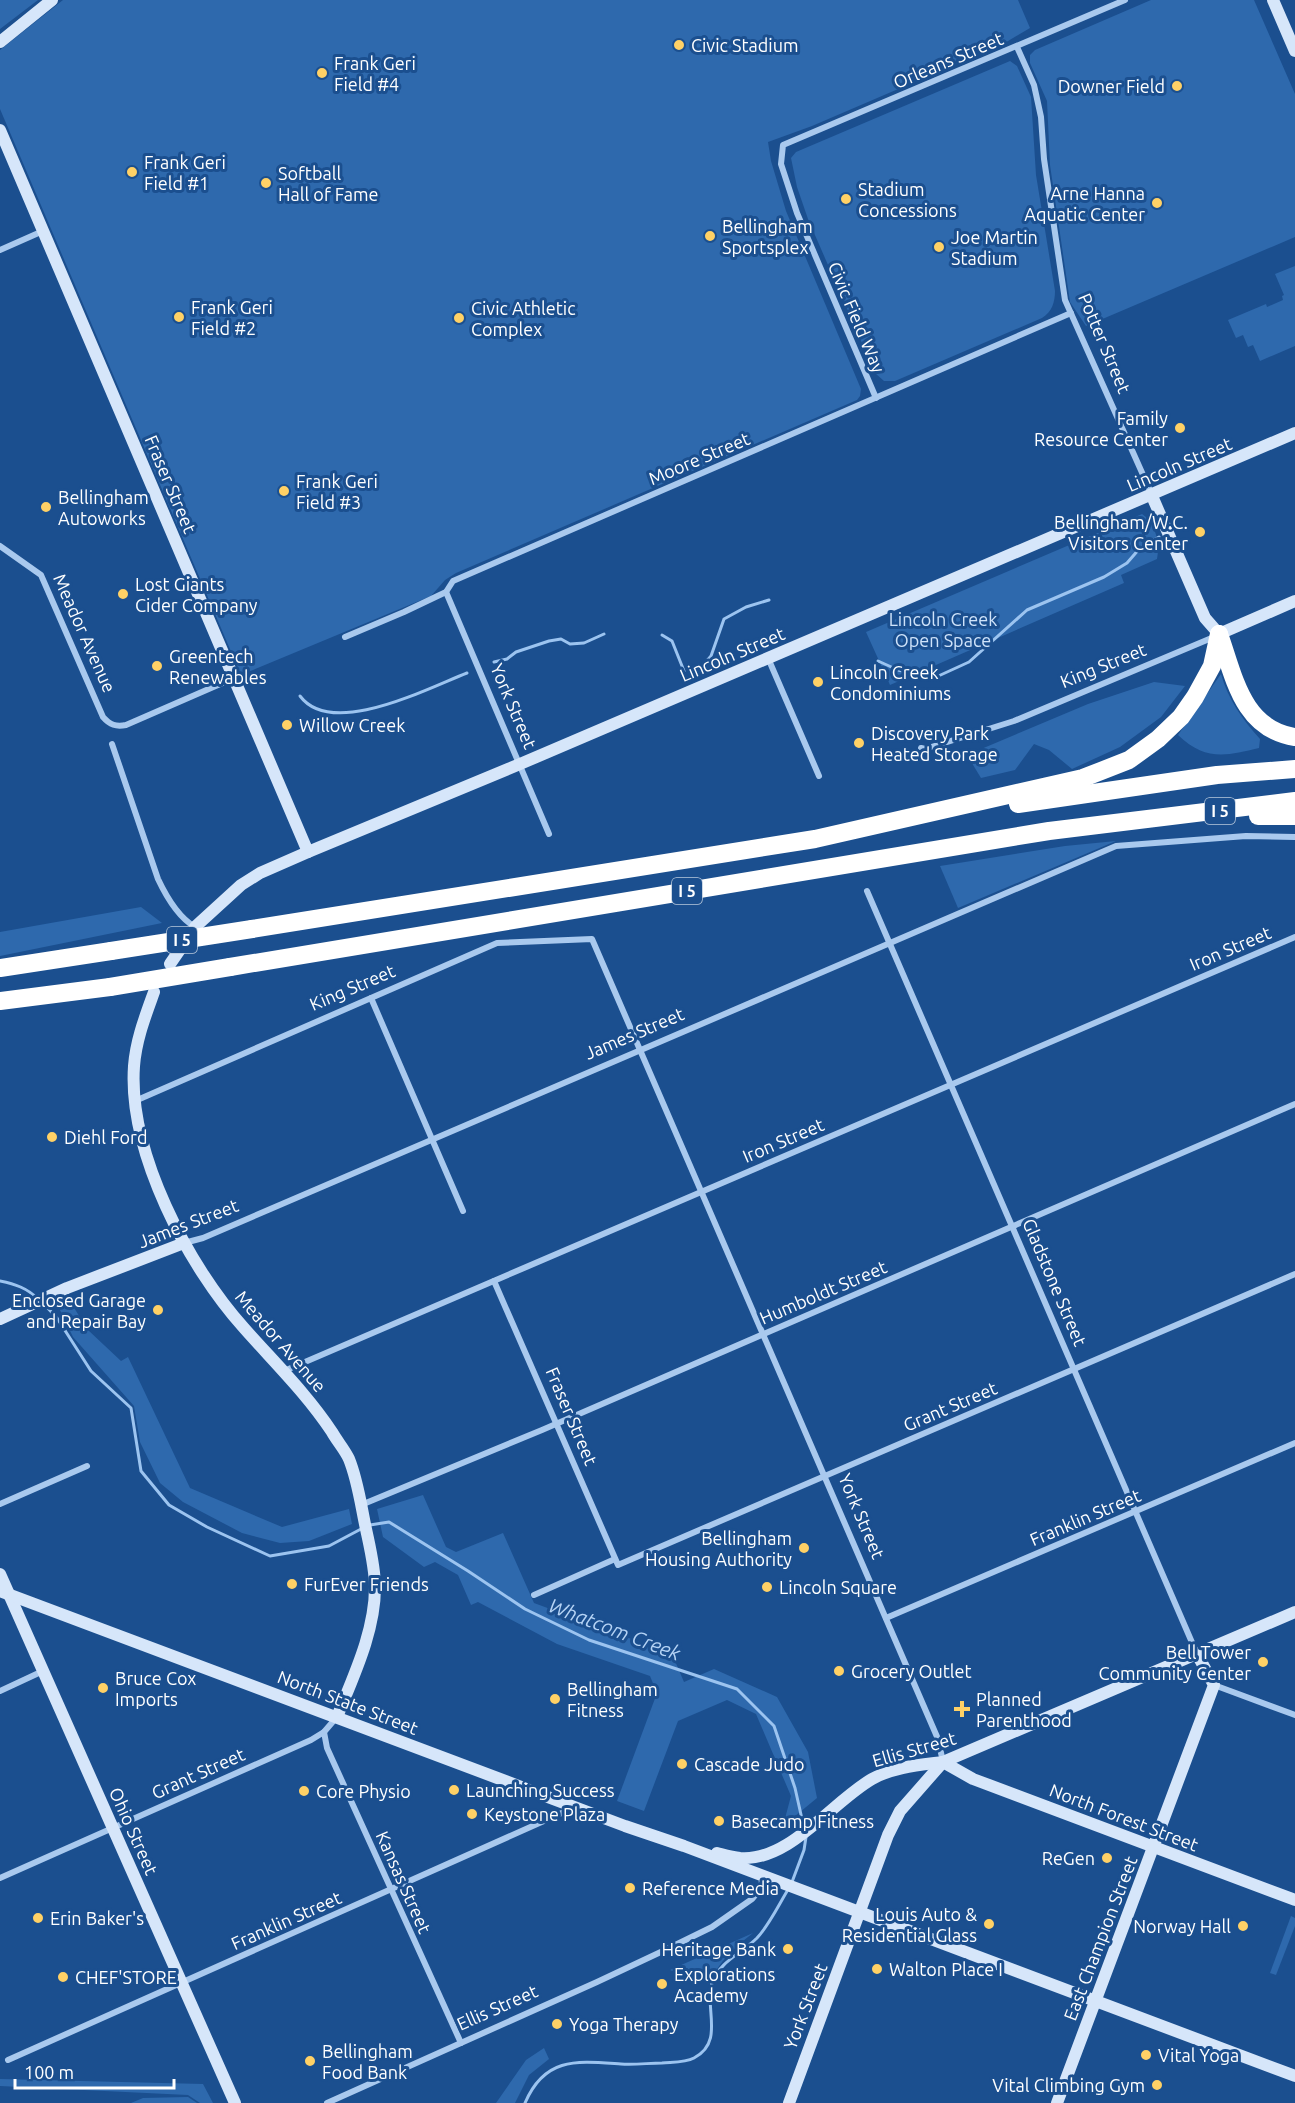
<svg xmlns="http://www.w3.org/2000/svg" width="1295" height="2103" font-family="Ubuntu,sans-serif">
  <rect width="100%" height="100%" fill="#1b4f8f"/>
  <!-- green -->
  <g fill="#2e69ad">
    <path d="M0 0H38L0 29Z"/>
    <path d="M63 0H1018L1030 28 1003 44 812 126 768 142 771 161 786 211 861 389 860 396 857 400 456 573 445 580 431 596 241 675 0 109V50Z"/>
    <path d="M1151 0H1254L1295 94V237L1086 326 1070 302 1050 165 1047 101 1030 63V55L1035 50Z"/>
    <path d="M1010 61 1017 66 1031 97 1036 175 1055 291C1055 302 1052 312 1042 318L895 381H884L875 373 808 219 797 187 791 158 796 152Z"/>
    <path d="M1295 266V346L1260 361 1253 345 1248 347 1243 335 1236 338 1228 320 1266 304 1267 307 1283 300 1282 296 1284 295 1275 274Z"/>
    <path d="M1142 514C1156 523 1160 544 1157 559L1121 575 1124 583 890 685 866 632Z"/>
    <path d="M1221 674C1228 699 1242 719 1260 739L1259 748C1226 756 1205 761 1178 735Z"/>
    <path d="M1154 682 1185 686 1161 717 1120 747 1072 769 1049 750 1034 744 1015 770 981 778 967 755 1088 704Z"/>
    <path d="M1116 841 958 908 940 866 1065 846Z"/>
    <path d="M141 907 162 923 0 956V932Z"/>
    <path d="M71 1303 88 1330 121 1361 128 1357 190 1488 282 1527 349 1509 352 1524 309 1541 280 1543 242 1533 183 1502 160 1483 140 1442 134 1406 73 1337 59 1308Z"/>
    <path d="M423 1495 446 1547 456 1552 503 1533 534 1603 672 1654 684 1682 714 1669 777 1697 808 1752 817 1798 783 1826 791 1796 756 1714 727 1700 678 1721 644 1811 617 1801 657 1693 650 1676 557 1644 478 1602 471 1605 458 1575 435 1562 424 1567 383 1537 377 1509Z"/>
    <path d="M1291 1916 1295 1918V1926L1276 1975 1270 1973Z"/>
    <path d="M753 1933C734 1948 719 1961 709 1984L670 1970Z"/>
    <path d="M544 2048 549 2059 529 2075 515 2103H496L526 2060Z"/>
    <path d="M0 2079 203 2084 213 2103H200L188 2095 0 2086Z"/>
    <path d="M188 2097 197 2103H131L143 2098Z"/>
  </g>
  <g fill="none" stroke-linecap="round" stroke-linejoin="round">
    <!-- stream -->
    <g stroke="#9cc4f0" stroke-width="3">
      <path d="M662 635 672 641 684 671"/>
      <path d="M878 661 898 670 934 678 969 662 1027 610 1104 577 1127 563 1140 548 1159 537"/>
      <path d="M494 662 507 659 516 652 549 641 561 639 570 644 584 643 604 634"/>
      <path d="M705 663 711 656 724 619 746 607 769 600"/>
      <path d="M300 696C332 739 428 688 467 673"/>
      <path d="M0 1281C15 1284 27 1288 38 1299"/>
      <path d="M43 1303 57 1318 91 1371 131 1408 141 1471 169 1505 207 1527 270 1556 329 1546 361 1529"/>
      <path d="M370 1525 389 1522 468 1571 525 1609 589 1640 737 1689 774 1726 795 1788 804 1828"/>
      <path d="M792 1882 804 1850 806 1837"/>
      <path d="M525 2103C545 2056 578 2061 621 2064 635 2065 649 2063 662 2063 672 2062 685 2063 694 2058 725 2042 704 2008 712 1983 719 1962 742 1953 757 1938 770 1924 779 1904 789 1888"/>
    </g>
    <!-- street -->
    <g stroke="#a9c9ee" stroke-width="6">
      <path d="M1017 47 1034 85 1041 117 1044 159 1065 300 1152 495"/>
      <path d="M0 250 43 231"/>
      <path d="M876 398 797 213 781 164 783 145 1125 0"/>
      <path d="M0 546 41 575 103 717C110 725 116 727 126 725L234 678"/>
      <path d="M446 592 549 834"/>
      <path d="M345 637 404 612 446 592 453 581 1071 313"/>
      <path d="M768 658 819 776"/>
      <path d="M112 744 158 879C166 896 178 917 195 927"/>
      <path d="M921 748 925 749 1014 721 1214 637"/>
      <path d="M867 891 1197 1654"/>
      <path d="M371 998 463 1211"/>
      <path d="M135 1101 497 943 592 939 938 1739 943 1762"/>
      <path d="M184 1243 203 1238 1116 846 1246 836 1295 837"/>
      <path d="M494 1281 618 1565 1295 1274"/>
      <path d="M284 1371 1295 937"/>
      <path d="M0 1504 87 1466"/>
      <path d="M361 1505 542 1430 1295 1104"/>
      <path d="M534 1595 615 1559"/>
      <path d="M886 1618 1295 1443"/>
      <path d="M1214 1685 1295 1715"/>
      <path d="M0 1691 43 1671"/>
      <path d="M324 1732 327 1748 461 2043"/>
      <path d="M0 1878 311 1740 324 1732 336 1718"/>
      <path d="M8 2060 573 1808"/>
      <path d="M327 2103 597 1982 665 1950 712 1927 752 1899 757 1893 764 1877"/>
    </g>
    <!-- secondary -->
    <g stroke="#d6e6fa" stroke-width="12">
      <path d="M1273 0 1295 51"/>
      <path d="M0 42 52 0"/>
      <path d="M0 130 308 852"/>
      <path d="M1152 496 1205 618 1219 634 1295 601"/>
      <path d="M195 927 241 885 260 873 308 852 520 764 1295 433"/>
      <path d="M170 964 181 948"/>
      <path d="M154 992C145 1017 136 1040 134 1066 128 1152 188 1266 244 1328 274 1362 307 1394 332 1432 337 1441 345 1450 349 1459 358 1481 361 1506 366 1529 370 1548 375 1568 375 1587 375 1632 353 1677 337 1717"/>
      <path d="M0 1319 67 1288 184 1243"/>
      <path d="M0 1574 235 2103"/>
      <path d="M0 1591 625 1826 684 1846 1295 2076"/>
      <path d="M943 1762 973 1779 1295 1900"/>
      <path d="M717 1853C725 1855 732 1857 740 1858 789 1862 832 1802 872 1779 893 1767 920 1765 943 1762L1295 1612"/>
      <path d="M789 2103 888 1835 900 1811 943 1762"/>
      <path d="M1057 2103 1214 1685 1197 1654"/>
    </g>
    <!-- highway -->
    <g stroke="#fff" stroke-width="18">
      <path d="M1219 634C1234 676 1242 729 1295 737"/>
      <path d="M1018 804 1217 775 1295 769"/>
      <path d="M1258 816H1295"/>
      <path d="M252 929 815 839 1083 778 1129 760 1158 739 1181 717 1195 697 1212 666 1219 634"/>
      <path d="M230 967 1049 831 1295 801"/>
      <path d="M0 968 111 951"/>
      <path d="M0 1001 110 987"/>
    </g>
    <!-- highway-bridge -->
    <g stroke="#fff" stroke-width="18">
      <path d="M111 951 252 929"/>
      <path d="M110 987 230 967"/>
    </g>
  </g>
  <!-- markers -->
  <g fill="#ffd166" stroke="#1b4f8f" stroke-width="2">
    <circle cx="679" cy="45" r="6"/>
    <circle cx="322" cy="73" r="6"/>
    <circle cx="1177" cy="86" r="6"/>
    <circle cx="132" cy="172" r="6"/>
    <circle cx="266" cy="183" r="6"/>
    <circle cx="846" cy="199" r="6"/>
    <circle cx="1157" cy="203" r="6"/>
    <circle cx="710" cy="236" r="6"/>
    <circle cx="939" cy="247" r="6"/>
    <circle cx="179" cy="317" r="6"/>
    <circle cx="459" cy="318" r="6"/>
    <circle cx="1180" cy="428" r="6"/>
    <circle cx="284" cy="491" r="6"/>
    <circle cx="46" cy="507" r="6"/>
    <circle cx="1200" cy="532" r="6"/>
    <circle cx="123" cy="594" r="6"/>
    <circle cx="157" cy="666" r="6"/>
    <circle cx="818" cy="682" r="6"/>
    <circle cx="287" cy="725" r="6"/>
    <circle cx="859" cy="743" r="6"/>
    <circle cx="52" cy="1137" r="6"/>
    <circle cx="158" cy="1310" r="6"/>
    <circle cx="804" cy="1548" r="6"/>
    <circle cx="292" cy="1584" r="6"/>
    <circle cx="767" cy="1587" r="6"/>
    <circle cx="1263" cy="1662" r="6"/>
    <circle cx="839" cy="1671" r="6"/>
    <circle cx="103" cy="1688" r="6"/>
    <circle cx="555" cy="1699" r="6"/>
    <path d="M959 1700h6v6h6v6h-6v6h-6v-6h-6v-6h6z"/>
    <circle cx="682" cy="1764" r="6"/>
    <circle cx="454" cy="1790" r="6"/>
    <circle cx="304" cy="1791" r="6"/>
    <circle cx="472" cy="1814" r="6"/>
    <circle cx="719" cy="1821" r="6"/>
    <circle cx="1107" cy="1858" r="6"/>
    <circle cx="630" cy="1888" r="6"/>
    <circle cx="38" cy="1918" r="6"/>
    <circle cx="989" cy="1924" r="6"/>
    <circle cx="1243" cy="1926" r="6"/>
    <circle cx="788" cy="1949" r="6"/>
    <circle cx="877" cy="1969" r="6"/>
    <circle cx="63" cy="1977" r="6"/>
    <circle cx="662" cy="1984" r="6"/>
    <circle cx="557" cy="2024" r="6"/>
    <circle cx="1146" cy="2055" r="6"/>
    <circle cx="310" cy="2061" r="6"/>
    <circle cx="1157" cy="2085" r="6"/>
  </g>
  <g text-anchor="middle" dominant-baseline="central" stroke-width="6" stroke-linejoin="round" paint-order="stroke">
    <!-- shield labels -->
    <g fill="#1b4f8f" stroke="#bbcadd" stroke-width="1.5">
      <rect x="1205" y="798" width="30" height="26" rx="4.5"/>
      <rect x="672" y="878" width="30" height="26" rx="4.5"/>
      <rect x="167" y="927" width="30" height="26" rx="4.5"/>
    </g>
    <g font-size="16" font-weight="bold" fill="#fff">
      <text x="1220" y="811">I 5</text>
      <text x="687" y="891">I 5</text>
      <text x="182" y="940">I 5</text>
    </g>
    <!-- poi labels -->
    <g font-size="18" fill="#fff" stroke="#1b4f8f" text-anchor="start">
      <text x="691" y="45">Civic Stadium</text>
      <text x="334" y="63">Frank Geri<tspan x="334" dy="21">Field #4</tspan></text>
      <text x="1165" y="86" text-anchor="end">Downer Field</text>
      <text x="144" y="162">Frank Geri<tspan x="144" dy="21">Field #1</tspan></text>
      <text x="278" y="173">Softball<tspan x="278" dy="21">Hall of Fame</tspan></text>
      <text x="858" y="189">Stadium<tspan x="858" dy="21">Concessions</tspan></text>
      <text x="1145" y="193" text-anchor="end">Arne Hanna<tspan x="1145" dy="21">Aquatic Center</tspan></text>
      <text x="722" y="226">Bellingham<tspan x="722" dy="21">Sportsplex</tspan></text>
      <text x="951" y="237">Joe Martin<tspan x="951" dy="21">Stadium</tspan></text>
      <text x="191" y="307">Frank Geri<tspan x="191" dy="21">Field #2</tspan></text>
      <text x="471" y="308">Civic Athletic<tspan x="471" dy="21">Complex</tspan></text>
      <text x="1168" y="418" text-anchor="end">Family<tspan x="1168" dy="21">Resource Center</tspan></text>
      <text x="296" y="481">Frank Geri<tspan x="296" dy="21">Field #3</tspan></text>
      <text x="58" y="497">Bellingham<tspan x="58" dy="21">Autoworks</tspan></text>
      <text x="1188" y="522" text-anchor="end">Bellingham/W.C.<tspan x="1188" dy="21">Visitors Center</tspan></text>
      <text x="135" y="584">Lost Giants<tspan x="135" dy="21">Cider Company</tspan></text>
      <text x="169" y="656">Greentech<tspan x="169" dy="21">Renewables</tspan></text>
      <text x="830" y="672">Lincoln Creek<tspan x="830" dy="21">Condominiums</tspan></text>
      <text x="299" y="725">Willow Creek</text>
      <text x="871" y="733">Discovery Park<tspan x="871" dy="21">Heated Storage</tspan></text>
      <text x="64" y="1137">Diehl Ford</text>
      <text x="146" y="1300" text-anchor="end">Enclosed Garage<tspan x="146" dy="21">and Repair Bay</tspan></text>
      <text x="792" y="1538" text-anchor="end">Bellingham<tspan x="792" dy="21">Housing Authority</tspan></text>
      <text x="304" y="1584">FurEver Friends</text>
      <text x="779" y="1587">Lincoln Square</text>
      <text x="1251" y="1652" text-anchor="end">Bell Tower<tspan x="1251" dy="21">Community Center</tspan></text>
      <text x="851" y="1671">Grocery Outlet</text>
      <text x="115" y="1678">Bruce Cox<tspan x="115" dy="21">Imports</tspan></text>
      <text x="567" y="1689">Bellingham<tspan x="567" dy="21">Fitness</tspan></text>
      <text x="976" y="1699">Planned<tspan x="976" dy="21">Parenthood</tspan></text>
      <text x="694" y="1764">Cascade Judo</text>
      <text x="466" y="1790">Launching Success</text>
      <text x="316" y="1791">Core Physio</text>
      <text x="484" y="1814">Keystone Plaza</text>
      <text x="731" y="1821">Basecamp Fitness</text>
      <text x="1095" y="1858" text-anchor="end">ReGen</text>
      <text x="642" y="1888">Reference Media</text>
      <text x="977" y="1914" text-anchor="end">Louis Auto &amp;<tspan x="977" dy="21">Residential Glass</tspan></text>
      <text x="50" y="1918">Erin Baker's</text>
      <text x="1231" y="1926" text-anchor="end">Norway Hall</text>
      <text x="776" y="1949" text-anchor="end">Heritage Bank</text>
      <text x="889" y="1969">Walton Place I</text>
      <text x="674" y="1974">Explorations<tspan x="674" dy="21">Academy</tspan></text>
      <text x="75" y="1977">CHEF'STORE</text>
      <text x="569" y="2024">Yoga Therapy</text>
      <text x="322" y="2051">Bellingham<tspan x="322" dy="21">Food Bank</tspan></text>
      <text x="1158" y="2055">Vital Yoga</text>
      <text x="1145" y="2085" text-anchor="end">Vital Climbing Gym</text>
    </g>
    <!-- street labels -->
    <g font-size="18" fill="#fff" stroke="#1b4f8f">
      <text transform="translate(948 60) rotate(-23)">Orleans Street</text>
      <text transform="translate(857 317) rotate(67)">Civic Field Way</text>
      <text transform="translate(1105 343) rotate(67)">Potter Street</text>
      <text transform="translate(699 458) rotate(-23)">Moore Street</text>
      <text transform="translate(1179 464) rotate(-23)">Lincoln Street</text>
      <text transform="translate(171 484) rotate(67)">Fraser Street</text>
      <text transform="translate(85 633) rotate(66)">Meador Avenue</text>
      <text transform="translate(732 654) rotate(-23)">Lincoln Street</text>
      <text transform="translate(1103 665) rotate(-22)">King Street</text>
      <text transform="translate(514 706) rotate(67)">York Street</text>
      <text transform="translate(1230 948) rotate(-23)">Iron Street</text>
      <text transform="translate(352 987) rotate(-23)">King Street</text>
      <text transform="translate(634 1033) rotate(-23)">James Street</text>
      <text transform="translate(783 1140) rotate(-23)">Iron Street</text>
      <text transform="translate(188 1223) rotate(-21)">James Street</text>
      <text transform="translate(1055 1282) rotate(67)">Gladstone Street</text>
      <text transform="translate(823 1292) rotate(-23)">Humboldt Street</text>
      <text transform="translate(281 1341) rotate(49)">Meador Avenue</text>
      <text transform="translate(950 1406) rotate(-23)">Grant Street</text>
      <text transform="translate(572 1416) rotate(67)">Fraser Street</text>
      <text transform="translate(862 1516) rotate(67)">York Street</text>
      <text transform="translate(1085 1517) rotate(-23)">Franklin Street</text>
      <text transform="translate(348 1702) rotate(21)">North State Street</text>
      <text transform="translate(914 1749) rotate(-16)">Ellis Street</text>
      <text transform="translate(198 1773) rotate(-24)">Grant Street</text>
      <text transform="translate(1124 1817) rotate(21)">North Forest Street</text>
      <text transform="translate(134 1831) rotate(66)">Ohio Street</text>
      <text transform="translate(404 1882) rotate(66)">Kansas Street</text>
      <text transform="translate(286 1920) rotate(-24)">Franklin Street</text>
      <text transform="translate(1100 1938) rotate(-69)">East Champion Street</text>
      <text transform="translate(805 2006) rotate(-69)">York Street</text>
      <text transform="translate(497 2007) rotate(-24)">Ellis Street</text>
    </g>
    <!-- park labels -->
    <g font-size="18" fill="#cfe3fa" stroke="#1b4f8f">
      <text x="943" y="619">Lincoln Creek<tspan x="943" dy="21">Open Space</tspan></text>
    </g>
    <!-- water labels -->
    <g font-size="20" font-style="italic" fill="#b5d3f5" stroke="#1b4f8f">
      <text transform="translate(615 1629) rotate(21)">Whatcom Creek</text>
    </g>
  </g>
  <!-- scale -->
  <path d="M15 2079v9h159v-9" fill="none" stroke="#ffffff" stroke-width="3"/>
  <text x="24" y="2079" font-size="18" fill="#ffffff" stroke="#1b4f8f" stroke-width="4.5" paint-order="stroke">100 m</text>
</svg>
